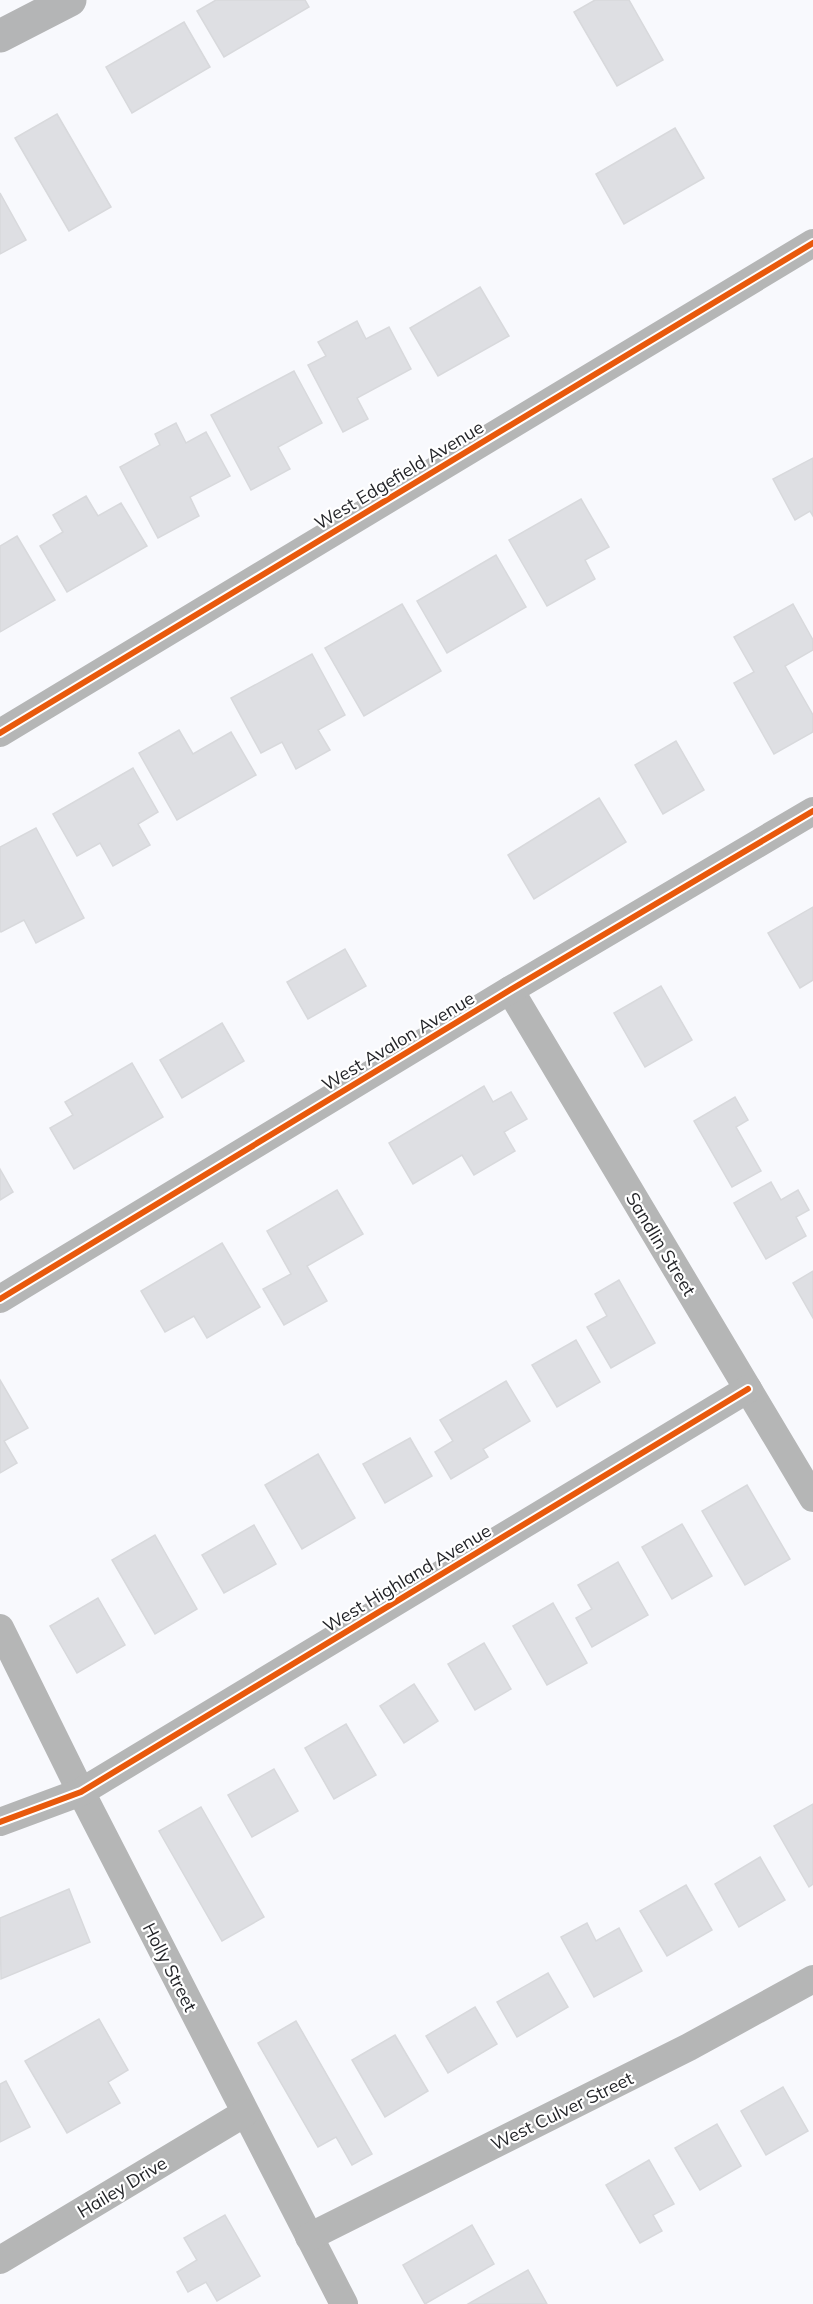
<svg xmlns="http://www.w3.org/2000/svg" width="813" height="2304" font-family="Mulish,sans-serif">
  <rect width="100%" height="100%" fill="#f8f9fd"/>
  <!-- building -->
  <g fill="#dedfe3" stroke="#d8d9dc" stroke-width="1.5">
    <path d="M216 0H305L309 7 224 57 197 11Z"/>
    <path d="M595 0H629L663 60 617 86 574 12Z"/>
    <path d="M184 22 210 67 132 113 106 67Z"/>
    <path d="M57 114 111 207 69 231 15 138Z"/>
    <path d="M675 128 704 178 624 224 596 174Z"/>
    <path d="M0 193 26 240 0 254Z"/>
    <path d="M480 287 509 336 438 376 410 328Z"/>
    <path d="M357 321 366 339 389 327 411 369 357 398 368 419 343 432 308 365 326 356 318 342Z"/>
    <path d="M294 371 322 423 278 447 290 469 251 490 211 415Z"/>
    <path d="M176 423 186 443 206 432 230 476 190 497 199 516 158 538 120 467 160 445 155 434Z"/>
    <path d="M813 458V516L810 511 795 520 773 479Z"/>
    <path d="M86 496 98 516 121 503 147 546 67 592 40 546 63 532 53 515Z"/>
    <path d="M581 499 609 547 585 560 595 579 547 606 509 540Z"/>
    <path d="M17 536 55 600 0 632V546Z"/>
    <path d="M496 555 526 607 447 653 417 601Z"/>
    <path d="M402 604 441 671 364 716 325 648Z"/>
    <path d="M793 604 813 640V650L785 666 813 715V732L774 754 734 683 754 672 734 637Z"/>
    <path d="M312 654 345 715 318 730 330 750 296 769 282 742 261 753 231 698Z"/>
    <path d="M179 730 193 754 231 732 256 775 177 820 139 753Z"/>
    <path d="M676 741 704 790 663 814 635 765Z"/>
    <path d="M133 768 158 812 138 824 150 845 113 866 100 843 77 856 53 814Z"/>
    <path d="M599 798 626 842 534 899 508 855Z"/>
    <path d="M36 828 84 918 36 943 24 920 1 932 0 930V847Z"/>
    <path d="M813 907V980L800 988 768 933Z"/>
    <path d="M345 949 366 986 308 1019 287 982Z"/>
    <path d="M661 986 692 1040 645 1067 614 1013Z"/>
    <path d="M222 1023 244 1061 182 1098 160 1060Z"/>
    <path d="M132 1063 163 1117 74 1169 50 1128 73 1115 65 1102Z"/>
    <path d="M484 1086 493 1102 511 1092 527 1119 504 1132 515 1151 474 1175 462 1155 413 1184 389 1143Z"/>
    <path d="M735 1097 748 1120 736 1127 761 1171 732 1187 694 1121Z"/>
    <path d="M0 1169 13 1192 0 1200Z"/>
    <path d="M771 1182 781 1200 798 1190 809 1210 796 1217 806 1236 766 1259 734 1203Z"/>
    <path d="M337 1190 363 1234 307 1266 327 1301 284 1325 263 1289 291 1274 267 1231Z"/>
    <path d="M222 1243 260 1307 207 1338 194 1316 165 1332 141 1291Z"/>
    <path d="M813 1271V1318L793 1283Z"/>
    <path d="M619 1280 655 1343 611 1368 587 1327 607 1316 595 1294Z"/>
    <path d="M576 1340 600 1382 557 1407 532 1365Z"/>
    <path d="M0 1380 28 1428 4 1441 17 1463 0 1473Z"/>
    <path d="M506 1381 530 1421 483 1449 488 1457 451 1479 435 1452 453 1441 440 1420Z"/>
    <path d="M410 1438 432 1476 385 1503 363 1464Z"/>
    <path d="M318 1454 355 1518 302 1549 265 1485Z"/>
    <path d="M747 1485 790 1559 745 1585 702 1511Z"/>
    <path d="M682 1524 712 1576 672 1599 642 1547Z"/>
    <path d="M254 1525 276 1564 224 1593 202 1555Z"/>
    <path d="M155 1535 197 1609 155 1634 112 1560Z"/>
    <path d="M618 1562 648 1615 592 1647 576 1618 592 1609 578 1585Z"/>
    <path d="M98 1598 125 1645 77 1673 50 1626Z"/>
    <path d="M553 1603 587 1663 547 1685 513 1626Z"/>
    <path d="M484 1643 511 1689 475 1710 448 1664Z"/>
    <path d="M414 1684 438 1721 404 1743 380 1706Z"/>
    <path d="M346 1724 376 1775 334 1799 305 1748Z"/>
    <path d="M274 1769 298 1811 252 1837 228 1795Z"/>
    <path d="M813 1804V1884L809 1887 774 1826Z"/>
    <path d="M201 1807 264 1917 222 1941 159 1831Z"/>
    <path d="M760 1857 785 1900 739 1927 715 1884Z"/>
    <path d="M686 1885 712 1930 667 1956 640 1911Z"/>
    <path d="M69 1889 90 1942 1 1979 0 1918Z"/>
    <path d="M587 1923 596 1941 619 1928 642 1971 594 1997 561 1937Z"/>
    <path d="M548 1973 568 2007 517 2037 497 2002Z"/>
    <path d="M475 2007 497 2044 448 2073 426 2036Z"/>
    <path d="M99 2019 128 2070 108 2082 120 2103 67 2133 25 2061Z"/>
    <path d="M296 2021 372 2154 352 2165 336 2137 318 2147 258 2043Z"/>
    <path d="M395 2035 428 2091 385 2117 352 2060Z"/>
    <path d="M6 2081 30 2127 0 2142V2084Z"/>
    <path d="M783 2087 808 2131 766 2155 741 2111Z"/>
    <path d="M717 2124 741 2166 700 2190 675 2148Z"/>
    <path d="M649 2160 674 2204 653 2215 662 2231 640 2243 606 2185Z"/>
    <path d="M225 2215 260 2276 217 2301 206 2282 188 2292 177 2272 197 2260 184 2238Z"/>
    <path d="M472 2225 494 2264 425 2304 403 2265Z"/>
    <path d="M528 2270 547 2304H468Z"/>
  </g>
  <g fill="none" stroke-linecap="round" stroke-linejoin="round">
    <!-- street -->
    <g stroke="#b5b6b6" stroke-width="28">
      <path d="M0 733 813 243"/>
      <path d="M510 990 813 1498"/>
      <path d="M0 1299 510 990 813 811"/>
      <path d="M0 1628 81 1792 344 2304"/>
      <path d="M0 1822 81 1792 748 1389"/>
      <path d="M309 2237 689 2047 813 1979"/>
      <path d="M0 2260 245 2113"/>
    </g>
    <!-- secondary -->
    <path stroke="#b4b5b6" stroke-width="33" d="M0 36 70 0"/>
    <!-- cycleway casing -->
    <g stroke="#fff" stroke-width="10">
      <g id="cycleway">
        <path d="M0 733 813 243"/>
        <path d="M0 1299 510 990 813 811"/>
        <path d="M0 1822 81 1792 748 1389"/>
      </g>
    </g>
    <!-- cycleway -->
    <use href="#cycleway" stroke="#e8590c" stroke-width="6"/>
  </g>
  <g text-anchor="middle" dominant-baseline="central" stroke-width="4.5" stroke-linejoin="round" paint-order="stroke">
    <!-- street labels -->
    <g font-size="18" fill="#242529" stroke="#fff">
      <text transform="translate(399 475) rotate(-31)">West Edgefield Avenue</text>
      <text transform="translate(398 1041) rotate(-31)">West Avalon Avenue</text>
      <text transform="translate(661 1244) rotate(59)">Sandlin Street</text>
      <text transform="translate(407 1578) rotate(-31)">West Highland Avenue</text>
      <text transform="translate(170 1967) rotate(63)">Holly Street</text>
      <text transform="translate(562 2111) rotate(-26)">West Culver Street</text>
      <text transform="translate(122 2187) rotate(-31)">Hailey Drive</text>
    </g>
  </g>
</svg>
